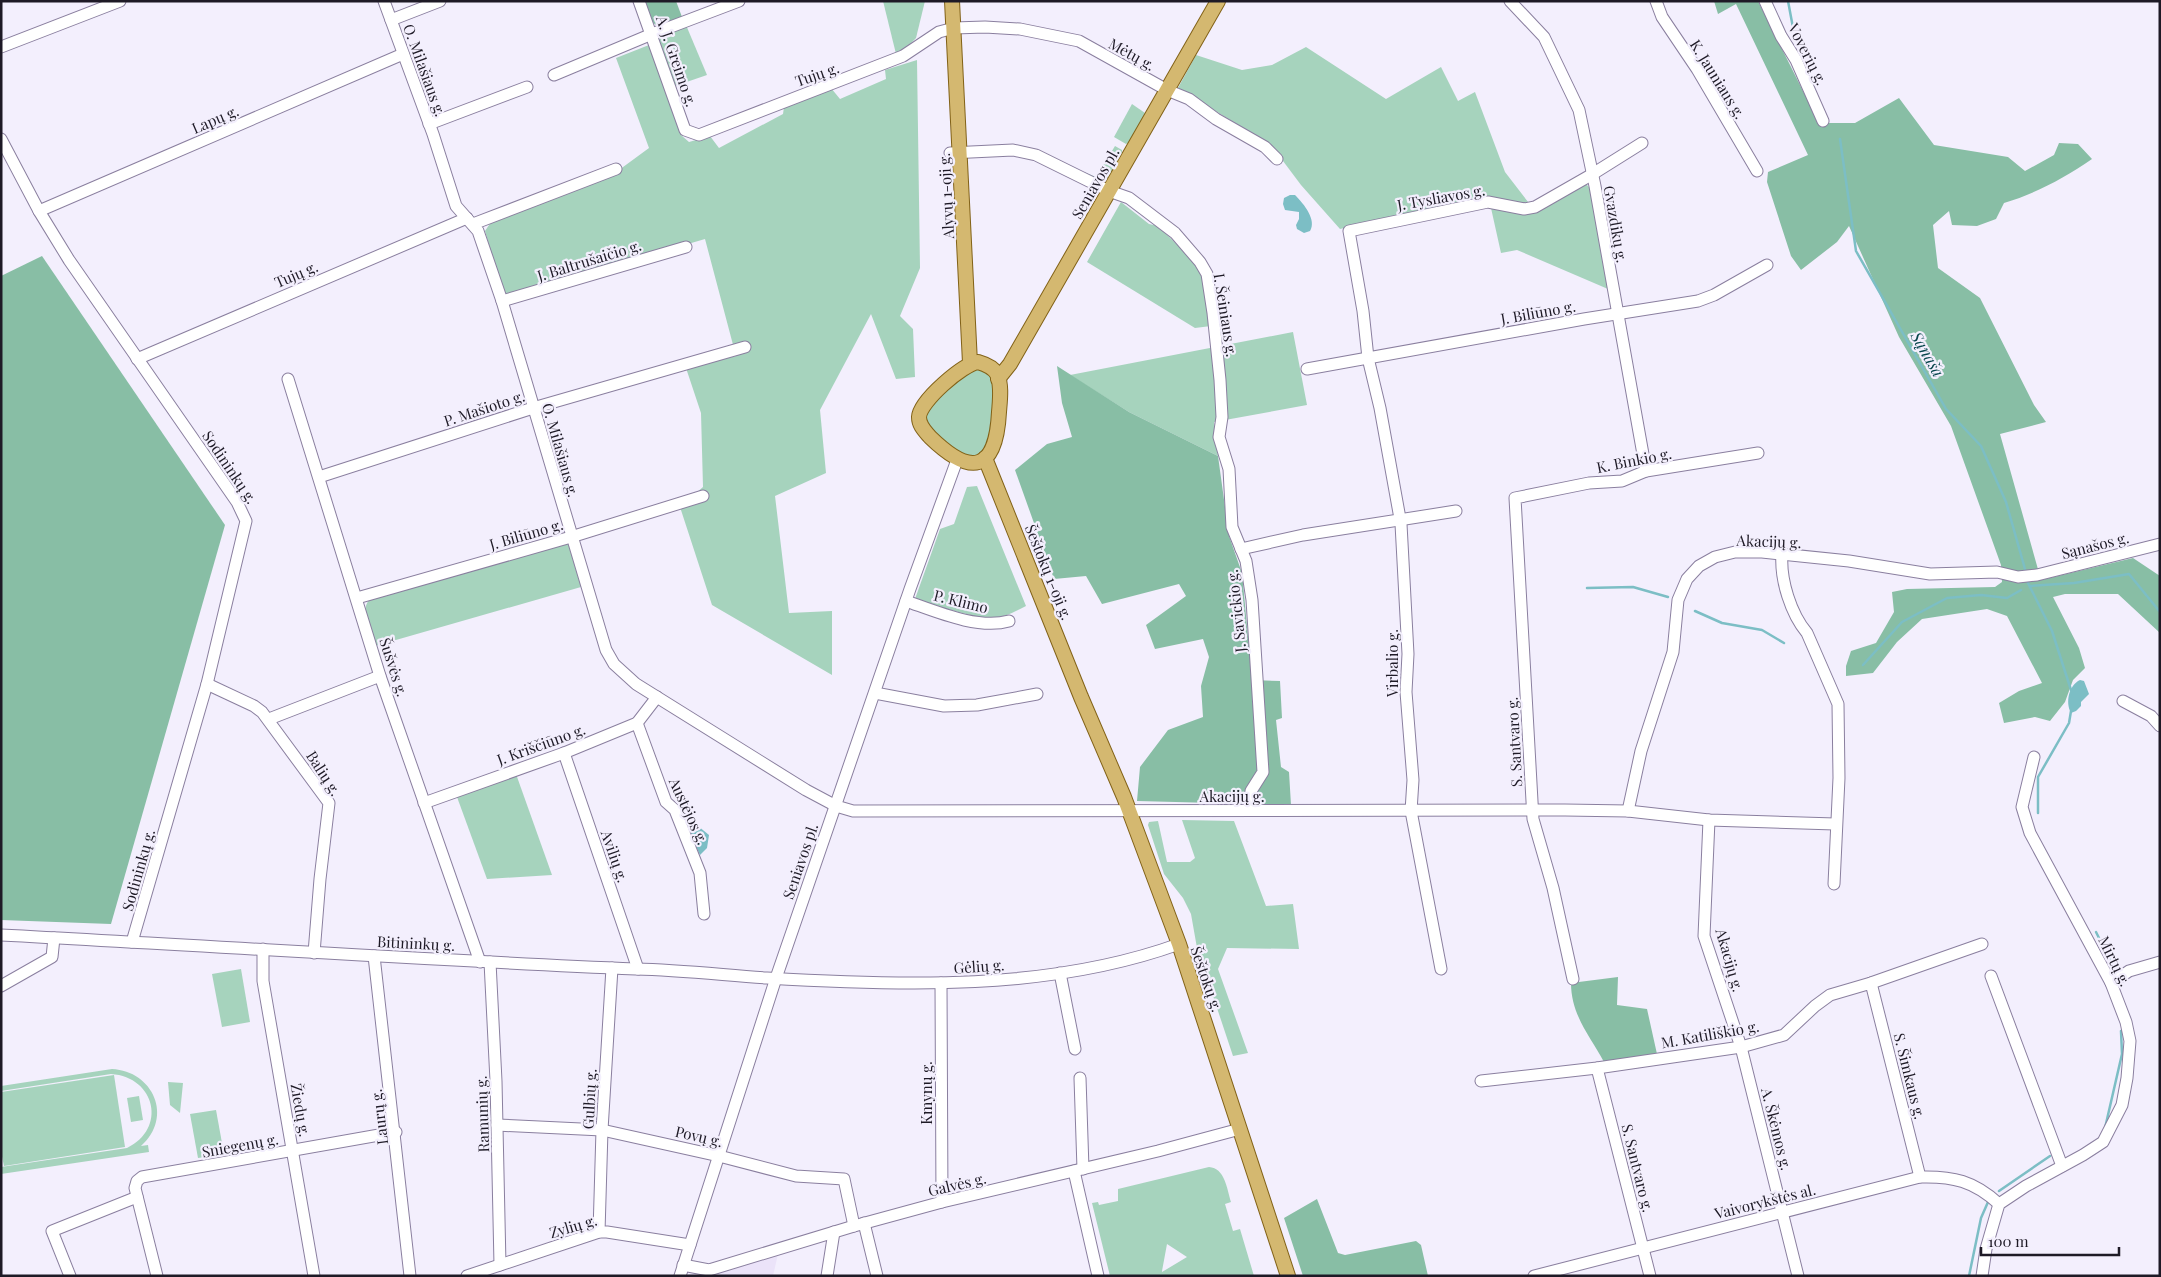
<svg xmlns="http://www.w3.org/2000/svg" width="2161" height="1277" font-family="'Playfair Display',serif">
  <rect width="100%" height="100%" fill="#f3effd"/>
  <!-- commercial -->
  <path fill="#ebe3f9" d="M778 1254 773 1276H688L689 1274Z"/>
  <!-- green -->
  <g fill="#a6d3bd" fill-rule="evenodd">
    <path d="M883 1H925L916 38 897 58Z"/>
    <path d="M686 25 707 75 672 87 659 39 660 36Z"/>
    <path d="M649 45 681 135 689 142 710 136 719 148 783 114 784 107 831 88 840 99 886 79 885 70 917 60 920 268 900 316 913 329 915 377 896 379 871 314 820 410 826 473 775 496 789 613 832 611V675L712 605 680 507 703 487 701 413 686 368 736 356 705 239 510 296 503 293 485 231 491 222 619 170 649 148 616 58Z"/>
    <path d="M1306 47 1386 99 1441 67 1458 101 1475 92 1505 172 1535 211 1586 184 1590 188 1608 289 1517 250 1501 253 1489 199 1474 198 1340 229 1301 185 1271 145 1178 88 1196 55 1242 70 1272 65Z"/>
    <path d="M1132 104 1145 113 1130 142 1126 144 1114 137Z"/>
    <path d="M1115 146 1122 150V154L1104 184 1086 175 1084 172 1096 177Z"/>
    <path d="M1121 202 1149 224 1158 226 1198 265 1205 281 1211 326 1195 328 1087 262Z"/>
    <path d="M1293 332 1307 405 1214 422 1218 456 1129 412 1070 375Z"/>
    <path d="M975 368 988 372 994 382V435L982 454C979 455 975 457 971 456 957 454 926 432 926 416 927 398 961 376 975 368Z"/>
    <path d="M977 486 1026 606C1016 611 1004 618 993 618 971 618 937 605 915 599L940 529 954 524 967 487Z"/>
    <path d="M568 543 581 587 375 646C371 632 359 613 369 600Z"/>
    <path d="M516 774 552 875 487 879 457 797Z"/>
    <path d="M1182 820 1234 821 1266 906 1293 904 1299 949 1227 948 1218 969 1248 1053 1233 1056 1197 948 1191 914 1183 898 1164 874 1148 825 1149 822 1158 821 1167 862H1190L1195 858Z"/>
    <path d="M241 969 250 1022 222 1027 212 974Z"/>
    <path d="M112 1069C153 1071 174 1117 141 1146L148 1145 149 1152 1 1174V1167L127 1148C167 1129 156 1077 111 1074L1 1091V1086Z"/>
    <path d="M114 1075 125 1147 4 1166 1 1152V1092Z"/>
    <path d="M168 1082 183 1083 180 1113 170 1105Z"/>
    <path d="M139 1096 143 1120 131 1122 127 1098Z"/>
    <path d="M216 1110 224 1154 198 1158 190 1114Z"/>
    <path d="M1209 1167C1225 1168 1227 1189 1231 1202L1225 1204 1233 1231 1240 1229 1254 1276H1110L1092 1203 1098 1202 1099 1205 1118 1201V1189ZM1167 1244 1187 1257 1162 1272V1271Z"/>
  </g>
  <!-- forest -->
  <g fill="#88bea5">
    <path d="M643 1H676L682 17 658 26C649 22 647 11 643 1Z"/>
    <path d="M1714 1H1758L1819 123H1855L1899 98 1934 145 2008 157 2025 171 2054 155 2059 143 2078 144 2092 159C2064 178 2037 193 2004 203L1996 219 1977 226 1952 225 1949 211 1933 225 1938 268 1980 298 2034 405 2046 422 2000 434 2041 580 2133 558 2160 576V633L2118 594H2065L2053 597 2079 648 2085 668 2073 680 2065 702 2050 721 2035 717 2004 723 1999 703 2019 691 2042 683 2007 616 1987 609 1922 619 1897 642 1873 673 1846 676V666L1851 651 1876 643 1894 612 1892 592 1907 589 1995 587 2002 582 2001 565 1951 426 1899 337 1849 226 1837 242 1801 270 1791 256 1767 182 1768 172 1808 155 1736 4 1718 14Z"/>
    <path d="M42 256 225 525 111 924 1 920V276Z"/>
    <path d="M1057 366 1129 412 1218 456 1229 536 1242 573 1252 680 1280 681 1282 718 1276 720 1281 767 1289 772 1291 805 1137 801 1140 767 1168 730 1203 717 1201 686 1209 657 1203 639 1155 649 1146 625 1186 596 1179 584 1102 604 1086 576 1054 579 1015 470 1047 444 1072 437 1062 403Z"/>
    <path d="M1618 977 1617 1005 1647 1009 1657 1054 1604 1062C1590 1036 1571 1015 1571 983Z"/>
    <path d="M1317 1199 1338 1253 1345 1255 1416 1241 1421 1245 1428 1276H1303L1284 1218Z"/>
  </g>
  <!-- water -->
  <g fill="#7cbec5">
    <path d="M1290 195H1295C1304 204 1317 220 1310 231L1304 233 1297 229 1296 225 1299 219V212L1285 210 1283 204 1284 198Z"/>
    <path d="M2080 680 2084 681 2089 694 2081 702V706L2076 711 2071 713C2065 702 2069 685 2080 680Z"/>
    <path d="M685 824 698 826 709 835 707 848 700 855Z"/>
  </g>
  <g fill="none" stroke-linecap="round" stroke-linejoin="round">
    <!-- stream -->
    <g stroke="#7cbec5" stroke-width="2.5">
      <path d="M1788 1 1794 33"/>
      <path d="M1840 139 1856 251 1946 409 1981 446 2006 502 2025 569"/>
      <path d="M2027 581 2052 631 2071 690"/>
      <path d="M2030 586 2074 583 2129 574 2160 612"/>
      <path d="M1587 588 1633 587 1668 597"/>
      <path d="M1695 611 1722 623 1762 630 1784 643"/>
      <path d="M1863 665 1902 622 1947 598 1981 595 2007 598 2021 590"/>
      <path d="M2038 813V777L2069 723 2071 711"/>
      <path d="M2096 932 2111 962"/>
      <path d="M2105 1128 2122 1054 2121 1031"/>
      <path d="M1999 1191 2050 1156"/>
      <path d="M1969 1276 1981 1218 1988 1202"/>
    </g>
    <!-- minor casing -->
    <g stroke="#8a7f9f" stroke-width="13">
      <g id="minor">
        <path d="M384 1 433 134 456 206 478 231 502 301 606 650 614 664 636 684 806 790 836 806 853 811 1565 810 1628 811 1709 820 1835 824"/>
        <path d="M639 1 685 130 699 135 903 56 939 32 954 28 985 27 1020 29 1079 41 1167 90 1189 99 1216 119 1265 147 1277 159"/>
        <path d="M1510 1 1544 37 1579 110 1595 186 1646 471"/>
        <path d="M1656 1 1662 17 1697 69 1757 171"/>
        <path d="M1765 1 1781 36 1796 60 1823 121"/>
        <path d="M391 20 440 1"/>
        <path d="M1 47 120 1"/>
        <path d="M554 75 652 34 739 1"/>
        <path d="M429 124 527 87"/>
        <path d="M1 139 39 211 69 260 237 502 246 521 207 684 132 942"/>
        <path d="M950 153 1013 150 1036 155 1109 191 1129 198 1175 233 1200 262 1207 274 1213 313 1220 380 1222 417 1219 437 1229 469 1232 527 1246 561 1252 600 1263 772 1251 791V810"/>
        <path d="M39 211 403 54"/>
        <path d="M473 224 616 169"/>
        <path d="M502 301 686 247"/>
        <path d="M137 359 467 218"/>
        <path d="M1307 369 1584 319 1698 301 1714 295 1767 265"/>
        <path d="M288 379 380 676 480 962"/>
        <path d="M319 477 533 408 745 347"/>
        <path d="M1241 549 1303 535 1456 511"/>
        <path d="M1782 554C1780 580 1791 614 1807 633L1838 704 1839 778 1834 884"/>
        <path d="M357 598 571 537 703 496"/>
        <path d="M906 601C935 611 978 630 1009 621"/>
        <path d="M207 684 254 706 262 712 329 803 320 879 314 953"/>
        <path d="M875 693 944 706 977 705 1037 694"/>
        <path d="M2123 701 2151 716 2160 726"/>
        <path d="M269 719 380 676"/>
        <path d="M637 723 666 802 675 810 700 873 704 914"/>
        <path d="M564 753 638 969"/>
        <path d="M424 803 564 753 637 723 657 697"/>
        <path d="M1628 811 1641 751 1673 652 1678 600 1687 579 1699 566 1715 557 1735 552H1762L1849 561 1930 574 1997 572 2018 577 2037 575 2160 544"/>
        <path d="M1709 820 1704 936 1741 1047 1798 1276"/>
        <path d="M1 935C213 946 425 960 636 969 680 970 723 975 767 978 902 986 1049 991 1179 944"/>
        <path d="M263 949V981L314 1276"/>
        <path d="M374 956 410 1276"/>
        <path d="M490 962 496 1081 500 1265"/>
        <path d="M1441 969 1411 811 1413 780 1406 692 1408 654 1401 524 1380 408 1368 358 1363 311 1349 231 1488 202 1524 209 1535 207 1591 175 1642 143"/>
        <path d="M1060 973 1075 1049"/>
        <path d="M1991 976 2062 1166"/>
        <path d="M1573 979 1553 888 1533 819 1515 498 1589 483 1622 481 1646 471 1758 453"/>
        <path d="M941 983 942 1202"/>
        <path d="M1871 983 1920 1177"/>
        <path d="M2111 983 2129 971 2160 962"/>
        <path d="M1 986 52 957 54 938"/>
        <path d="M1597 1068 1650 1276"/>
        <path d="M1080 1078 1083 1169"/>
        <path d="M1481 1081 1597 1068 1741 1047 1784 1035 1815 1006 1830 995 1871 983 1982 944"/>
        <path d="M497 1125 602 1130 719 1156 796 1176 844 1179 854 1226"/>
        <path d="M1074 1171 1098 1276"/>
        <path d="M864 1223 877 1276"/>
        <path d="M599 1232 602 1130 612 968"/>
        <path d="M683 1265 709 1270 854 1226 942 1202 1158 1151 1240 1129"/>
        <path d="M70 1276 52 1231 137 1197"/>
        <path d="M157 1276 135 1188 137 1181 142 1177 396 1132"/>
        <path d="M467 1276 599 1232H607L690 1245"/>
        <path d="M680 1276 776 978 910 589 957 460"/>
        <path d="M827 1276 834 1232"/>
        <path d="M1534 1276 1920 1177C1953 1176 1974 1181 1999 1204"/>
        <path d="M1982 1276 1986 1249 1999 1204 2026 1186 2083 1155 2103 1142 2122 1105 2127 1078 2130 1041 2126 1022 2111 983 2030 833 2022 807 2034 757"/>
      </g>
    </g>
    <!-- major casing -->
    <g stroke="#826218" stroke-width="16">
      <g id="major">
        <path d="M952 1 970 363"/>
        <path d="M978 362C985 364 993 367 997 374 1002 385 1000 400 999 412 996 472 971 477 930 437 925 431 919 426 919 417 920 401 963 364 978 362Z"/>
        <path d="M998 379 1010 364 1218 1"/>
        <path d="M985 458 1081 697 1124 797 1179 944 1288 1276"/>
      </g>
    </g>
    <!-- minor -->
    <use href="#minor" stroke="#fff" stroke-width="11"/>
    <!-- major -->
    <use href="#major" stroke="#d4b870" stroke-width="14"/>
  </g>
  <g text-anchor="middle" dominant-baseline="central" stroke-width="4.5" stroke-linejoin="round" paint-order="stroke">
    <!-- street labels -->
    <g font-size="15" fill="#1e1a26" stroke="#f3effd">
      <text transform="translate(1132 54) rotate(29)">Mėtų g.</text>
      <text transform="translate(1808 54) rotate(63)">Voverių g.</text>
      <text transform="translate(677 61) rotate(71)">A. J. Greimo g.</text>
      <text transform="translate(425 70) rotate(70)">O. Milašiaus g.</text>
      <text transform="translate(817 74) rotate(-19)">Tujų g.</text>
      <text transform="translate(1718 79) rotate(58)">K. Jauniaus g.</text>
      <text transform="translate(215 119) rotate(-23)">Lapų g.</text>
      <text transform="translate(1095 183) rotate(-60)">Seniavos pl.</text>
      <text transform="translate(946 196) rotate(-93)">Alyvų 1-oji g.</text>
      <text transform="translate(1441 197) rotate(-10)">J. Tysliavos g.</text>
      <text transform="translate(1616 224) rotate(80)">Gvazdikų g.</text>
      <text transform="translate(589 260) rotate(-17)">J. Baltrušaičio g.</text>
      <text transform="translate(296 274) rotate(-23)">Tujų g.</text>
      <text transform="translate(1538 312) rotate(-10)">J. Biliūno g.</text>
      <text transform="translate(1226 315) rotate(81)">I. Šeiniaus g.</text>
      <text transform="translate(484 408) rotate(-18)">P. Mašioto g.</text>
      <text transform="translate(561 450) rotate(74)">O. Milašiaus g.</text>
      <text transform="translate(1634 460) rotate(-11)">K. Binkio g.</text>
      <text transform="translate(230 467) rotate(56)">Sodininkų g.</text>
      <text transform="translate(526 534) rotate(-16)">J. Biliūno g.</text>
      <text transform="translate(1769 541) rotate(2)">Akacijų g.</text>
      <text transform="translate(2095 545) rotate(-14)">Sąnašos g.</text>
      <text transform="translate(1049 572) rotate(68)">Šeštokų 1-oji g.</text>
      <text transform="translate(961 601) rotate(14)">P. Klimo</text>
      <text transform="translate(1236 611) rotate(-96)">J. Savickio g.</text>
      <text transform="translate(1392 663) rotate(-90)">Virbalio g.</text>
      <text transform="translate(394 667) rotate(72)">Šušvės g.</text>
      <text transform="translate(1514 742) rotate(-93)">S. Santvaro g.</text>
      <text transform="translate(541 744) rotate(-20)">J. Kriščiūno g.</text>
      <text transform="translate(324 773) rotate(57)">Balių g.</text>
      <text x="1232" y="796">Akacijų g.</text>
      <text transform="translate(689 811) rotate(65)">Austėjos g.</text>
      <text transform="translate(615 856) rotate(71)">Avilių g.</text>
      <text transform="translate(800 861) rotate(-71)">Seniavos pl.</text>
      <text transform="translate(138 870) rotate(-74)">Sodininkų g.</text>
      <text transform="translate(416 943) rotate(3)">Bitininkų g.</text>
      <text transform="translate(1730 960) rotate(74)">Akacijų g.</text>
      <text transform="translate(2115 961) rotate(64)">Mirtų g.</text>
      <text transform="translate(979 966) rotate(-4)">Gėlių g.</text>
      <text transform="translate(1207 979) rotate(71)">Šeštokų g.</text>
      <text transform="translate(1710 1034) rotate(-10)">M. Katiliškio g.</text>
      <text transform="translate(1910 1076) rotate(76)">S. Šimkaus g.</text>
      <text transform="translate(926 1093) rotate(-90)">Kmynų g.</text>
      <text transform="translate(589 1099) rotate(-87)">Gulbių g.</text>
      <text transform="translate(301 1110) rotate(80)">Žiedų g.</text>
      <text transform="translate(482 1114) rotate(-92)">Ramunių g.</text>
      <text transform="translate(379 1117) rotate(-97)">Laurų g.</text>
      <text transform="translate(1777 1129) rotate(76)">A. Škėmos g.</text>
      <text transform="translate(699 1136) rotate(13)">Povų g.</text>
      <text transform="translate(240 1145) rotate(-10)">Sniegenų g.</text>
      <text transform="translate(1638 1168) rotate(76)">S. Santvaro g.</text>
      <text transform="translate(957 1184) rotate(-13)">Galvės g.</text>
      <text transform="translate(1765 1201) rotate(-14)">Vaivorykštės al.</text>
      <text transform="translate(573 1226) rotate(-16)">Zylių g.</text>
    </g>
    <!-- water labels -->
    <g font-size="16" font-style="italic" fill="#06454b" stroke="#f3effd">
      <text transform="translate(1928 354) rotate(60)">Sąnaša</text>
    </g>
  </g>
  <!-- border -->
  <rect width="2161" height="1277" fill="none" stroke="#1e1a26" stroke-width="5"/>
  <!-- scale -->
  <path d="M1981 1247v8h138v-8" fill="none" stroke="#1e1a26" stroke-width="2.5"/>
  <text x="1988" y="1247" font-size="15" fill="#1e1a26" stroke="#f3effd" stroke-width="4" paint-order="stroke">100 m</text>
</svg>
